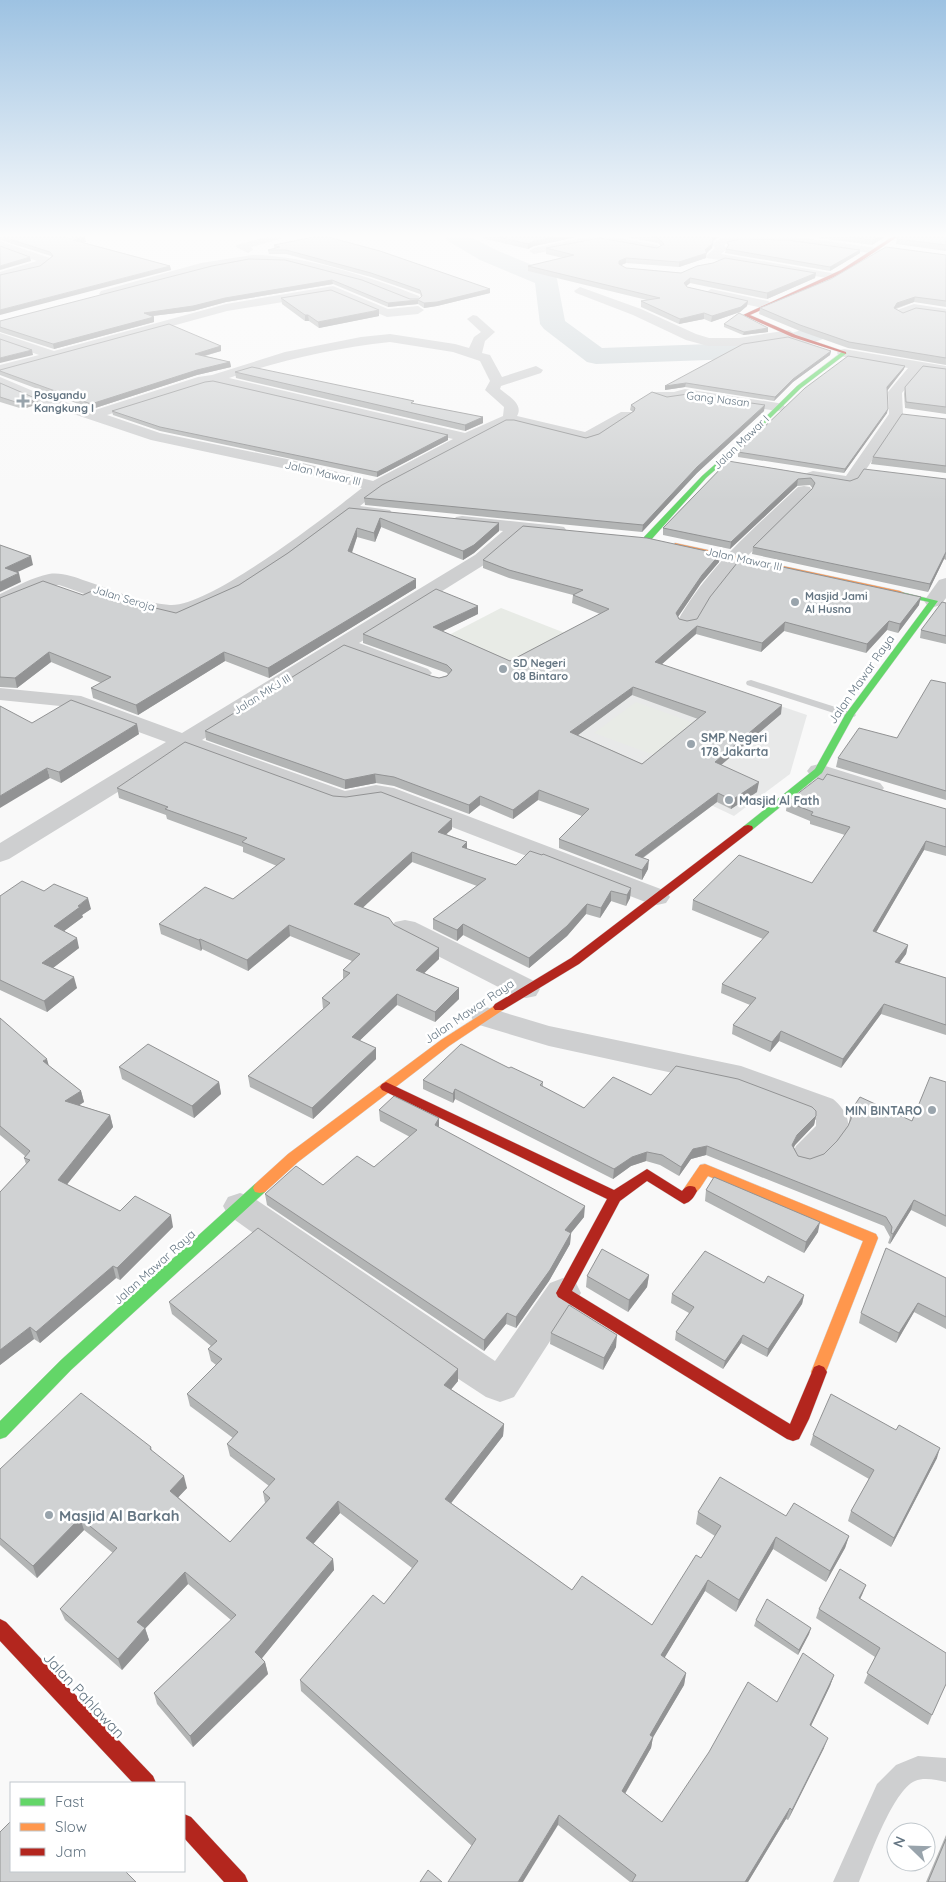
<svg xmlns="http://www.w3.org/2000/svg" width="946" height="1882" font-family="Quicksand,sans-serif">
  <rect width="100%" height="100%" fill="#f9f9f9"/>
  <!-- built -->
  <path fill="#e8e9e9" d="M615 650 807 715 790 774 734 816 514 711Z"/>
  <!-- green -->
  <g fill="#e8ebe6">
    <path d="M501 608 565 633 511 663 447 636Z"/>
    <path d="M636 702 694 723 654 755 594 733Z"/>
  </g>
  <g fill="none" stroke-linecap="round" stroke-linejoin="round">
    <!-- river -->
    <path fill="#ced6d9" fill-rule="evenodd" d="M445 237H471L496 250 554 274 557 279 565 321 602 348 764 342 817 325 925 280 946 278V292H936L835 335 767 358 596 364 587 362 544 329 540 324 535 283 480 260 448 241Z"/>
    <!-- fast casing -->
    <g stroke="#d5d6d7" stroke-width="1">
      <g id="fast">
        <path d="M842 352 847 353 801 388 742 446 706 478 650 541H644V537L702 476 738 444 797 386Z"/>
        <path d="M897 591 938 601 854 715 822 773 752 830H744L743 828 744 826 815 769 845 715 929 602 897 595Z"/>
        <path d="M260 1183 265 1184 267 1188 265 1192 71 1370 6 1437 0 1439V1421L61 1360 255 1184Z"/>
      </g>
    </g>
    <!-- slow casing -->
    <g stroke="#d5d6d7" stroke-width="1">
      <g id="slow">
        <path d="M675 543 900 591 904 593 900 595 678 547 674 545Z"/>
        <path d="M499 1003 505 1007 503 1010 449 1046 298 1162 265 1192 260 1193 255 1192 253 1188 255 1184 288 1154 441 1040Z"/>
        <path d="M705 1164 876 1234 878 1238 824 1377 819 1379 814 1377 811 1372 863 1241 708 1176C702 1184 697 1198 685 1195L683 1191 685 1187 700 1165Z"/>
      </g>
    </g>
    <!-- jam casing -->
    <g stroke="#d5d6d7" stroke-width="1">
      <g id="jam">
        <path d="M892 237H897L845 272 750 315 796 335 846 352V354L792 337 743 315 841 270Z"/>
        <path d="M748 825 752 826 753 828 752 830 579 964 503 1010H495L493 1007 495 1004 571 958 744 826Z"/>
        <path d="M386 1082 614 1190 647 1169 682 1191C686 1186 689 1185 695 1187L697 1191C694 1197 691 1202 684 1204L647 1181 620 1201 572 1291 790 1424 814 1367 819 1365 824 1367 827 1372 809 1419 799 1439 793 1441 787 1439 558 1297 556 1293 607 1199 382 1090 380 1087 382 1084Z"/>
        <path d="M0 1619 6 1622 153 1776 156 1783H133L0 1641Z"/>
        <path d="M184 1814 191 1817 245 1875 248 1882H224L184 1838Z"/>
      </g>
    </g>
    <!-- lane -->
    <g fill="#cecfd0" fill-rule="evenodd">
      <path d="M751 680 854 713 856 715 854 717H846L747 685 746 683 747 681Z"/>
      <path d="M918 1756 946 1758V1782C937 1780 924 1777 915 1781 893 1790 869 1859 859 1882H833L877 1784 896 1765Z"/>
    </g>
    <!-- street -->
    <g fill="#cecfd0" fill-rule="evenodd">
      <path d="M265 237H282L281 239 251 247 253 250 248 253 236 247 237 245Z"/>
      <path d="M587 237H614L657 245 662 248 657 251 600 241 534 254 529 251 534 248Z"/>
      <path d="M723 237H797L878 248 883 251 878 254 787 242C766 246 743 235 724 245L727 249 721 254 837 274 839 276 837 278 833 279 707 258 706 256 715 248 712 244Z"/>
      <path d="M0 241 50 258 52 260 40 268 0 278V272L37 261 0 248Z"/>
      <path d="M252 255C304 255 370 277 419 296L421 299 419 302C408 304 394 294 383 290 353 280 307 265 276 262 218 256 160 284 105 298L99 294 101 291 201 263Z"/>
      <path d="M333 286 388 309 418 306 424 310 418 314 387 317 332 294 227 311 0 373V365L39 355 0 341V333L54 351 226 304Z"/>
      <path d="M580 287 641 309 696 334 709 338H739L789 330 795 334 789 338 739 346H708L686 340 633 315 576 293 574 291Z"/>
      <path d="M711 289 768 301 774 305 768 309 707 296 705 293Z"/>
      <path d="M914 304 946 309V317L915 312 901 317 895 313 897 310Z"/>
      <path d="M473 315 477 316 495 332 485 341 482 353 490 355 502 377 536 366 543 370 541 373 501 386 500 389C508 396 524 404 517 416L585 432 621 412H631L633 415 598 438 585 442 514 424H505L381 489 360 506 390 510 393 514 390 518 384 519 349 515C308 545 221 616 172 617 140 617 90 595 59 585H53L0 607V594C15 587 33 577 49 574 62 572 74 577 86 581 113 590 142 603 170 605 209 608 329 514 362 488L287 469 151 440 23 397 0 386V377L33 391 92 411 198 377 212 375 285 352 361 337 390 334 455 344 469 348 474 337 481 332 467 319ZM390 342 453 352 480 361 490 381 485 390 504 407 503 416 465 433 229 378C281 360 335 348 390 342ZM214 383 453 439 373 481 287 459 160 433 107 415 205 384Z"/>
      <path d="M844 349 946 366V374L921 370 902 393 903 414 857 483 843 486 807 479 805 476 807 473 813 471 846 476 889 414 888 392 908 368 839 356 837 353 839 350Z"/>
      <path d="M685 389 778 403 783 404 785 407 783 410 778 411 687 398C676 402 665 401 654 398L652 395 654 392H674Z"/>
      <path d="M804 486 810 487 812 491 810 495 730 573 707 604 694 626 687 628 680 626 677 622C707 568 753 529 798 487Z"/>
      <path d="M462 516 558 526 564 527 567 531 564 535 558 536 522 533 487 563 359 643 428 669 432 673 428 677 421 679 414 677 344 652 202 740 345 791 376 785 394 788 666 891 670 897 666 903 657 905 648 903 382 800C366 798 351 808 334 804L186 750 9 859 0 862V843L166 742 70 707 0 700V688L81 696 182 733 475 555 503 531 456 525 453 521 456 517Z"/>
      <path d="M946 578V598L941 605 934 607 927 605 924 601 939 580Z"/>
      <path d="M819 764 880 783 884 788 880 793 872 795 811 776 807 771 811 766Z"/>
      <path d="M405 920 415 922 536 982 540 989 536 996 526 998 516 996 395 934 391 928 395 922Z"/>
      <path d="M486 1007 549 1026 741 1066 833 1099C840 1105 847 1113 848 1122 849 1136 822 1167 808 1167 805 1167 800 1165 796 1164L792 1155 796 1146 816 1126V1120L811 1115 737 1087 549 1046 476 1024 471 1017 476 1010Z"/>
      <path d="M240 1193 252 1197 495 1361 550 1283 563 1278 576 1283 581 1293 514 1397 500 1402 486 1397 457 1378 228 1215 223 1206 228 1197Z"/>
    </g>
    <!-- fast -->
    <use href="#fast" fill="#63d668" fill-rule="evenodd"/>
    <!-- slow -->
    <use href="#slow" fill="#ff974d" fill-rule="evenodd"/>
    <!-- jam -->
    <use href="#jam" fill="#b3261e" fill-rule="evenodd"/>
  </g>
  <!-- wall -->
  <g fill="#b3b5b5" fill-rule="evenodd">
    <path d="M0 237H66L70 239 85 237 86 242H82L170 266 171 270 40 266 51 257V256L0 240Z"/>
    <path d="M482 237H577L534 246 528 249 486 239Z"/>
    <path d="M625 237H720L713 241 712 248 707 253 706 258 679 267 626 263 621 265 626 268 681 273H816L815 278 767 299 690 283 686 286 687 287 748 301 747 306 740 312 711 322 704 319 679 324 641 307V301L647 300 528 271V266L563 258 546 254V248H657L661 246 658 243Z"/>
    <path d="M812 237H885L872 245Z"/>
    <path d="M946 237V251L896 244 897 239Z"/>
    <path d="M727 242 860 253 830 271 725 253 726 249 728 247Z"/>
    <path d="M274 245 490 293 437 306 424 308 418 304 388 307 333 284 226 302 193 311 152 316 154 317V322L54 349 0 332V321L249 259 410 299H419L421 297 420 294 371 277 286 254H269L268 250 274 248Z"/>
    <path d="M946 255V307L914 302 896 309 903 313 946 312V365L848 348 800 331 759 314 760 308Z"/>
    <path d="M281 298 379 316 319 328 309 321H305L282 304Z"/>
    <path d="M724 324 768 328V332L743 335 724 327Z"/>
    <path d="M221 346V351L205 356 230 362 231 367 197 375 92 409 0 375V370Z"/>
    <path d="M831 351 830 355 793 382 774 401 685 387 665 390V386Z"/>
    <path d="M904 369 887 390V413L844 473 738 457V452Z"/>
    <path d="M946 369V414L905 408 904 394 905 387Z"/>
    <path d="M235 372 414 404 483 423 465 431 236 378Z"/>
    <path d="M0 383 37 399 38 404 23 409 0 402Z"/>
    <path d="M667 397 764 411 697 473 642 532 365 505 364 498 599 434 633 412 630 410 631 405Z"/>
    <path d="M112 411 448 440 377 477 160 431 113 415Z"/>
    <path d="M946 419V473L871 464 873 457Z"/>
    <path d="M728 461 850 481 946 479V560L944 559 928 592 752 554 753 547 813 489 810 485 797 486 730 549 663 535V528Z"/>
    <path d="M349 508 499 531 474 553 463 560 381 527 375 542 357 537 352 553 416 588 269 678 225 661 138 715 93 698 91 688 101 683 51 662 17 688 0 687V598L83 595 145 610 176 613 239 585 288 553Z"/>
    <path d="M720 554 719 562 701 583 678 617 679 619 687 621 919 605 898 633 887 630 866 653 784 631 761 652 696 634 661 665 781 714 721 765 757 792 731 809 717 802 643 858 648 869 642 880 559 848V839L582 816 538 800 513 819 480 805 469 814 394 786 376 783 345 789 206 740 205 731 431 676 439 678 448 675 447 673 363 643V634L478 614 442 631 510 661 600 614 572 603 573 595 509 578 483 568V560ZM632 695 698 719 642 764 578 735Z"/>
    <path d="M946 603V644L920 638 921 630Z"/>
    <path d="M946 683V800L836 767 838 758 897 738Z"/>
    <path d="M32 723 139 734 61 783 50 778Z"/>
    <path d="M823 780 946 809V856L924 850 876 932 908 945 906 954 899 963 946 978V1035L881 1014 841 1068 779 1041 770 1052 732 1034 733 1025 750 1005 721 993 722 984 763 939 692 910 693 900 812 883 845 835 810 824V821L786 811 787 802Z"/>
    <path d="M117 788 333 796 452 829 446 834 467 842V849L516 865 631 888 630 898 626 906 611 901 600 918 586 914 567 936 529 968 463 935 457 941 433 929V919L477 886 412 862 362 907 394 925 439 959 424 973 459 988V999L435 1022 397 1005 360 1040 376 1059 313 1119 250 1087 248 1076 323 1009 322 998 343 979V970L352 961 290 936 248 971 202 949 201 951 161 934 159 924 233 899 277 866 243 852V847L167 819 166 815 119 798Z"/>
    <path d="M44 891 91 909 82 915 83 917 64 931 79 948 53 968 77 988 47 1012 0 990V896Z"/>
    <path d="M0 1018 49 1066 81 1091 84 1102 79 1105 110 1115 113 1127 67 1184 120 1211 173 1227 120 1280 116 1278 40 1343 34 1339 0 1365V1192L26 1164 24 1158 25 1156 0 1135Z"/>
    <path d="M119 1067 219 1082 221 1094 194 1118 122 1079Z"/>
    <path d="M509 1068 543 1082V1087L584 1108 651 1095 816 1116 814 1125 795 1145 794 1147 798 1156 810 1159 824 1154 837 1141 848 1126 852 1109 912 1121 946 1082V1227L911 1210 890 1244 888 1243 890 1237 884 1226 706 1155 691 1159 679 1176 660 1165 646 1161 631 1166 613 1179 455 1099 453 1103 423 1089V1080Z"/>
    <path d="M379 1110 439 1118V1127L584 1217 571 1233 570 1244 549 1281 516 1328 506 1324 484 1351 267 1205 265 1194 323 1185 374 1167 410 1137 380 1121Z"/>
    <path d="M706 1190 818 1232 804 1253 705 1201Z"/>
    <path d="M649 1275 647 1287 628 1312 586 1287 587 1276Z"/>
    <path d="M946 1278V1329L914 1312 896 1343 859 1323 861 1313Z"/>
    <path d="M764 1283 804 1295 802 1304 767 1357 741 1343 723 1369 675 1340 676 1332 689 1313 671 1303 672 1294Z"/>
    <path d="M169 1302 458 1381 451 1389 504 1424 503 1436 451 1503 572 1590 652 1625 701 1558 715 1536 696 1524 698 1512 786 1516 849 1536 845 1548 826 1582 773 1549 736 1612 705 1591 664 1658 686 1673 684 1685 653 1737 651 1748 625 1794 662 1822 777 1702 834 1675 830 1686 811 1726 824 1748 788 1820 786 1819 748 1882H630L558 1825 472 1846 301 1691 300 1680 384 1604 412 1568 340 1513 313 1544 333 1559 334 1570 262 1658 265 1662 268 1674 193 1747 157 1704 154 1693 231 1620 188 1584 145 1628 149 1640 122 1670 65 1620 60 1609 113 1553 84 1530 37 1578 0 1545V1469L151 1447 152 1451 187 1488 178 1497 230 1542 265 1503 263 1492 269 1486 230 1456 227 1444 233 1438 190 1406 187 1394 216 1365 211 1361 208 1349 211 1346 172 1314Z"/>
    <path d="M551 1333 616 1347 603 1370 550 1344Z"/>
    <path d="M813 1435 937 1458 891 1547 848 1521 851 1511 869 1479 810 1445Z"/>
    <path d="M866 1585 860 1599 932 1715 928 1725 864 1683 875 1657 816 1618 819 1609Z"/>
    <path d="M756 1620 811 1628 809 1634 798 1655 754 1626Z"/>
    <path d="M946 1835V1882H926Z"/>
  </g>
  <!-- shaded-wall -->
  <g fill="#929394">
    <path d="M85 237 86 242 74 244 73 240Z"/>
    <path d="M553 237H577L534 246 528 249V244L534 241Z"/>
    <path d="M712 237H720L711 242Z"/>
    <path d="M878 237H885L872 245 873 240Z"/>
    <path d="M713 243 712 248 706 253V258L679 267V262L705 250Z"/>
    <path d="M860 250V253L830 271V267Z"/>
    <path d="M30 257 31 261 0 270V266Z"/>
    <path d="M626 258V263L619 266V261Z"/>
    <path d="M170 266 171 270 0 315V310Z"/>
    <path d="M816 273 815 278 767 299V293Z"/>
    <path d="M690 278V283L683 289 684 283Z"/>
    <path d="M332 280 333 284 226 302 193 311 144 317V313L225 298Z"/>
    <path d="M490 289V293L437 306 424 308V303Z"/>
    <path d="M915 297 914 302 896 308 893 313 894 308 897 303Z"/>
    <path d="M418 300V304L388 307V303Z"/>
    <path d="M748 301 747 306 740 312 711 322 712 316Z"/>
    <path d="M379 310V316L319 328 318 322Z"/>
    <path d="M704 313V319L679 324 680 319Z"/>
    <path d="M305 315H308L309 321H305Z"/>
    <path d="M154 317V322L54 349 53 344Z"/>
    <path d="M768 328V332L743 335 744 332Z"/>
    <path d="M221 346V351L196 358 195 354Z"/>
    <path d="M32 350 33 355 0 363V358Z"/>
    <path d="M831 351 830 355 793 382 774 401 775 397 793 379Z"/>
    <path d="M230 362 231 367 197 375 92 409 91 404 197 370Z"/>
    <path d="M905 366 904 369 887 391V387Z"/>
    <path d="M686 383 685 387 665 390V386Z"/>
    <path d="M37 399 38 404 23 409 22 404Z"/>
    <path d="M765 405 764 411 697 473 642 532 643 525 697 467Z"/>
    <path d="M888 409 887 413 844 473 845 469Z"/>
    <path d="M483 417V423L465 431V425Z"/>
    <path d="M448 435V440L377 477V472Z"/>
    <path d="M798 479 797 486 730 549 731 542Z"/>
    <path d="M380 518 381 527 375 542 374 533Z"/>
    <path d="M499 523V531L474 553 463 560V551Z"/>
    <path d="M357 528V537L349 560 348 551Z"/>
    <path d="M946 552 944 559 928 592 930 584Z"/>
    <path d="M720 554 719 562 701 583 675 621 676 613 702 575Z"/>
    <path d="M31 556 33 565 7 577 5 568Z"/>
    <path d="M19 573 21 582 0 592V582Z"/>
    <path d="M416 579V588L269 678 268 668Z"/>
    <path d="M921 597 919 605 898 633 900 624Z"/>
    <path d="M478 606V614L433 636V627Z"/>
    <path d="M889 621 887 630 866 653 867 644Z"/>
    <path d="M785 622 784 631 761 652 762 643Z"/>
    <path d="M697 626 696 634 654 671 655 662Z"/>
    <path d="M49 652 51 662 17 688 15 678Z"/>
    <path d="M224 652 225 661 138 715 136 705Z"/>
    <path d="M633 687 632 695 570 741V732Z"/>
    <path d="M782 705 781 714 714 771 715 762Z"/>
    <path d="M137 724 139 734 61 783 59 772Z"/>
    <path d="M47 768 50 778 0 808V796Z"/>
    <path d="M375 774 376 783 345 789V780Z"/>
    <path d="M759 782 757 792 731 809 732 800Z"/>
    <path d="M539 790 538 800 513 819V810Z"/>
    <path d="M718 793 717 802 634 864 635 855Z"/>
    <path d="M480 796V805L469 814V805Z"/>
    <path d="M452 819V829L438 842V832Z"/>
    <path d="M926 841 924 850 871 941 873 931Z"/>
    <path d="M467 842V852L462 847Z"/>
    <path d="M412 852V862L355 915 354 904Z"/>
    <path d="M649 860 648 869 642 880V870Z"/>
    <path d="M631 888 630 898 626 906 627 895Z"/>
    <path d="M611 891V901L600 918 601 908Z"/>
    <path d="M88 898 91 909 82 915 83 917 56 937 54 926Z"/>
    <path d="M587 904 586 914 567 936 529 968V958Z"/>
    <path d="M463 924V935L457 941V930Z"/>
    <path d="M289 925 290 936 248 971 247 960Z"/>
    <path d="M77 938 79 948 45 974 42 963Z"/>
    <path d="M200 939 202 949 201 951 199 940Z"/>
    <path d="M908 945 906 954 893 972 895 962Z"/>
    <path d="M439 948V959L417 980 416 970Z"/>
    <path d="M74 977 77 988 47 1012 44 1001Z"/>
    <path d="M459 988V999L435 1022V1012Z"/>
    <path d="M397 994V1005L353 1047 352 1037Z"/>
    <path d="M884 1004 881 1014 841 1068 843 1059Z"/>
    <path d="M781 1031 779 1041 770 1052 772 1042Z"/>
    <path d="M376 1048V1059L313 1119 312 1108Z"/>
    <path d="M47 1059 50 1070 43 1061Z"/>
    <path d="M219 1082 221 1094 194 1118 192 1106Z"/>
    <path d="M455 1089V1099L453 1103V1094Z"/>
    <path d="M81 1091 84 1102 68 1113 65 1101Z"/>
    <path d="M110 1115 113 1127 61 1192 58 1180Z"/>
    <path d="M816 1116 814 1125 795 1145 790 1154 792 1145 797 1135Z"/>
    <path d="M439 1118V1129L435 1125Z"/>
    <path d="M707 1146 706 1155 691 1159 679 1176 681 1167 693 1149Z"/>
    <path d="M647 1152 646 1161 631 1166 613 1179 614 1169 632 1157Z"/>
    <path d="M914 1200 911 1210 890 1244 893 1234Z"/>
    <path d="M585 1206 584 1217 571 1233 570 1244 549 1281 516 1328V1317L565 1230Z"/>
    <path d="M171 1215 173 1227 120 1280 117 1268Z"/>
    <path d="M820 1222 818 1232 804 1253 806 1242Z"/>
    <path d="M113 1266 116 1278 40 1343 36 1332Z"/>
    <path d="M649 1275 647 1287 628 1312 629 1300Z"/>
    <path d="M804 1295 802 1304 767 1357 768 1349Z"/>
    <path d="M918 1303 914 1312 896 1343 899 1333Z"/>
    <path d="M507 1313 506 1324 484 1351V1340Z"/>
    <path d="M30 1327 34 1339 0 1365V1350Z"/>
    <path d="M617 1335 616 1347 603 1370 604 1358Z"/>
    <path d="M743 1335 741 1343 723 1369 725 1361Z"/>
    <path d="M458 1369V1381L445 1397 444 1385Z"/>
    <path d="M504 1424 503 1436 445 1511V1499Z"/>
    <path d="M940 1448 937 1458 891 1547 894 1538Z"/>
    <path d="M184 1476 187 1488 173 1503 170 1491Z"/>
    <path d="M338 1501 340 1513 308 1550 306 1538Z"/>
    <path d="M80 1518 84 1530 37 1578 33 1566Z"/>
    <path d="M849 1536 845 1548 826 1582 830 1571Z"/>
    <path d="M776 1537 773 1549 736 1612 739 1600Z"/>
    <path d="M333 1559 334 1570 258 1663 255 1652Z"/>
    <path d="M185 1572 188 1584 141 1633 137 1622Z"/>
    <path d="M708 1580 705 1591 659 1667 661 1655Z"/>
    <path d="M866 1585 862 1595 855 1608 859 1598Z"/>
    <path d="M145 1628 149 1640 122 1670 118 1659Z"/>
    <path d="M811 1628 809 1634 798 1655 799 1650Z"/>
    <path d="M265 1662 268 1674 193 1747 190 1736Z"/>
    <path d="M686 1673 684 1685 648 1746 650 1735Z"/>
    <path d="M834 1675 830 1686 806 1736 810 1725Z"/>
    <path d="M653 1737 651 1748 620 1802 622 1791Z"/>
    <path d="M828 1738 824 1748 788 1820 792 1810Z"/>
    <path d="M790 1808 786 1819 748 1882H745Z"/>
    <path d="M559 1815 558 1825 523 1882H518Z"/>
  </g>
  <!-- building -->
  <g fill="#d0d2d3" stroke="#929394" fill-rule="evenodd">
    <path d="M3 237H66L70 239 73 237H85L73 240 170 266 0 310V275L40 266 53 256 50 252Z"/>
    <path d="M314 237H328L380 251 490 289 437 302 424 303 418 300 388 303 332 280 225 298 193 306 144 313 154 317 53 344 0 327V321L212 266 249 259 285 260 362 280 410 299H419L422 296 420 290 371 273 286 250H268L280 247 274 245Z"/>
    <path d="M499 237H553L534 241 528 244Z"/>
    <path d="M652 237H712L713 243 705 250 707 253 679 262 626 258 619 261V264L626 268 681 273 697 266 713 263 725 258 816 273 767 293 690 278 684 283 687 287 748 301 741 307 712 316 704 313 680 319 641 301 660 298 528 266 574 255 546 248 600 238 657 248 664 244 658 238Z"/>
    <path d="M849 237H878L873 240Z"/>
    <path d="M898 237H946V245L897 239Z"/>
    <path d="M740 239 787 240 860 250 830 267 726 249 729 245 727 242Z"/>
    <path d="M0 246 30 257 0 266Z"/>
    <path d="M886 247 946 255V301L915 297 897 303 894 308 903 313 916 308 946 312V358L849 342 800 325 760 308 831 279Z"/>
    <path d="M331 290 379 310 318 322 308 315H305L281 298Z"/>
    <path d="M739 313 768 328 744 332 724 324Z"/>
    <path d="M169 324 221 346 195 354 230 362 197 370 91 404 0 371V370Z"/>
    <path d="M788 337 831 351 793 379 775 397 686 383 665 386 743 344Z"/>
    <path d="M0 339 32 350 0 358Z"/>
    <path d="M848 356 905 366 887 387 888 409 845 469 738 452 805 388Z"/>
    <path d="M923 366 946 369V407L906 402 905 387Z"/>
    <path d="M252 367 414 401 411 403 483 417 465 425 235 372Z"/>
    <path d="M213 381 448 435 377 472 160 427 112 411 205 382Z"/>
    <path d="M0 383 37 399 22 404 0 397Z"/>
    <path d="M652 392 667 397 688 394 765 405 697 467 643 525 364 498 382 485 506 420H514L586 438 599 434 634 411 635 408 631 405Z"/>
    <path d="M902 414 946 419V466L873 457Z"/>
    <path d="M728 461 850 481 858 478 864 469 946 479V552L930 584 753 547 812 489 815 483 811 478 798 479 731 542 663 528Z"/>
    <path d="M349 508 499 523 474 545 463 551 380 518 374 533 357 528 348 551 416 579 268 668 224 652 136 705 91 688 111 677 49 652 15 678 0 677V598L43 581 83 595 92 591 145 610 151 607 176 613 239 585 288 553Z"/>
    <path d="M523 526 647 538 720 554 702 575 676 613 679 619 687 621 697 619 710 597 741 558 921 597 900 624 889 621 867 644 785 622 762 643 697 626 655 662 782 705 715 762 759 782 732 800 718 793 635 855 649 860 642 870 559 839 589 809 539 790 513 810 480 796 469 805 394 777 375 774 345 780 205 731 344 645 431 676 439 678 447 676 452 670 447 665 363 634 436 589 478 606 433 627 510 661 609 609 573 595 583 590 509 570 483 560ZM633 687 706 712 642 764 570 732Z"/>
    <path d="M0 545 31 556 5 568 19 573 0 582Z"/>
    <path d="M942 602 946 603V636L921 630Z"/>
    <path d="M931 680 946 683V791L838 758 859 728 897 738Z"/>
    <path d="M71 700 137 724 59 772 47 768 0 796V706L32 723Z"/>
    <path d="M185 742 333 796 346 797 381 792 452 819 438 832 467 842 462 847 516 865 530 851 542 855 543 854 631 888 627 895 611 891 601 908 587 904 567 926 529 958 463 924 457 930 433 919 486 879 412 852 354 904 389 918 394 925 439 948 416 970 459 988 435 1012 397 994 352 1037 376 1048 312 1108 248 1076 330 1003 322 998 350 973 343 970 360 954 289 925 247 960 200 939 199 940 159 924 205 887 233 899 285 859 242 842 247 838 165 809 168 807 117 788Z"/>
    <path d="M827 774 946 809V847L926 841 873 931 908 945 895 962 946 978V1025L884 1004 843 1059 781 1031 772 1042 733 1025 756 998 722 984 769 932 693 900 739 855 812 883 850 827 811 815 813 812 787 802 818 778 823 780Z"/>
    <path d="M22 881 44 891 54 884 88 898 78 906 80 907 54 926 77 938 42 963 74 977 44 1001 0 980V896Z"/>
    <path d="M0 1018 47 1059 43 1061 81 1091 65 1101 110 1115 58 1180 120 1211 135 1196 171 1215 117 1268 113 1266 36 1332 30 1327 0 1350V1192L30 1160 24 1158 30 1151 0 1126Z"/>
    <path d="M148 1044 219 1082 192 1106 119 1067Z"/>
    <path d="M461 1044 509 1068 511 1067 543 1082 540 1085 584 1108 613 1077 651 1095 676 1066 738 1079 812 1107 816 1111V1116L797 1135 792 1145 798 1156 810 1159 824 1154 837 1141 848 1126 851 1119 852 1109 860 1097 912 1121 930 1077 946 1082V1216L914 1200 893 1234 891 1233 892 1227 886 1217 707 1146 693 1149 681 1167 662 1155 647 1152 632 1157 614 1169 455 1089 453 1094 423 1080Z"/>
    <path d="M394 1096 439 1118 435 1125 585 1206 565 1230 571 1233 550 1270 516 1317 507 1313 484 1340 265 1194 296 1166 323 1185 357 1156 374 1167 417 1130 379 1110Z"/>
    <path d="M714 1177 820 1222 806 1242 706 1190Z"/>
    <path d="M258 1228 458 1369 444 1385 504 1424 445 1499 572 1590 582 1576 652 1625 696 1555 701 1558 721 1526 698 1512 720 1477 786 1516 794 1503 849 1536 830 1571 776 1537 739 1600 708 1580 661 1655 686 1673 650 1735 653 1737 622 1791 662 1822 709 1752 748 1682 777 1702 803 1653 834 1675 810 1725 828 1738 792 1810 790 1808 745 1882H632L636 1875 559 1815 518 1882H448L476 1839 300 1680 373 1595 384 1604 418 1561 338 1501 306 1538 333 1559 255 1652 265 1662 190 1736 154 1693 236 1615 185 1572 137 1622 145 1628 118 1659 60 1609 117 1548 80 1518 33 1566 0 1538V1469L81 1393 151 1447 150 1449 184 1476 170 1491 230 1542 270 1498 263 1492 275 1479 227 1444 238 1432 187 1394 222 1359 208 1349 217 1341 169 1302Z"/>
    <path d="M886 1248 946 1278V1317L918 1303 899 1333 861 1313Z"/>
    <path d="M602 1249 649 1275 629 1300 587 1276Z"/>
    <path d="M705 1251 764 1283 768 1276 804 1295 768 1349 743 1335 725 1361 676 1332 694 1307 672 1294Z"/>
    <path d="M569 1305 617 1335 604 1358 551 1333Z"/>
    <path d="M831 1394 896 1430 899 1425 940 1448 894 1538 851 1511 874 1470 813 1435Z"/>
    <path d="M840 1569 866 1585 859 1598 946 1653V1684L932 1715 867 1673 880 1648 819 1609Z"/>
    <path d="M767 1599 811 1628 799 1650 756 1620Z"/>
    <path d="M11 1821V1871H125L136 1882H0V1832Z"/>
    <path d="M946 1839V1882H928Z"/>
    <path d="M428 1870 442 1882H420Z"/>
  </g>
  <!-- sky -->
  <linearGradient id="sky" x2="0" y2="1"><stop stop-color="#9dc2e2"/><stop offset="0.47" stop-color="#fcfcfc"/><stop offset="1" stop-color="#fcfcfc" stop-opacity="0"/></linearGradient>
  <rect width="946" height="501" fill="url(#sky)"/>
  <!-- markers -->
  <g fill="#99a4ac" stroke="#fff" stroke-width="2">
    <path d="M20.5 393.5h5v5h5v5h-5v5h-5v-5h-5v-5h5z"/>
    <circle cx="795" cy="602" r="5"/>
    <circle cx="503" cy="669" r="5"/>
    <circle cx="691" cy="744" r="5"/>
    <circle cx="729" cy="800" r="5"/>
    <circle cx="932" cy="1110" r="5"/>
    <circle cx="49" cy="1515" r="5"/>
  </g>
  <g text-anchor="middle" dominant-baseline="central" stroke-width="5" stroke-linejoin="round" paint-order="stroke">
    <!-- far-poi labels -->
    <g font-size="11" font-weight="bold" fill="#657683" stroke="#fff" text-anchor="start">
      <text x="34" y="395">Posyandu<tspan x="34" dy="13">Kangkung I</tspan></text>
      <text x="805" y="596">Masjid Jami<tspan x="805" dy="13">Al Husna</tspan></text>
      <text x="513" y="663">SD Negeri<tspan x="513" dy="13">08 Bintaro</tspan></text>
    </g>
    <!-- far-street labels -->
    <g font-size="11" fill="#657683" stroke="#fff">
      <text transform="translate(718 399) rotate(7)">Gang Nasan</text>
      <text transform="translate(741 442) rotate(-44)">Jalan Mawar I</text>
      <text transform="translate(323 473) rotate(13)">Jalan Mawar III</text>
      <text transform="translate(744 559) rotate(12)">Jalan Mawar III</text>
      <text transform="translate(124 598) rotate(17)">Jalan Seroja</text>
      <text transform="translate(262 694) rotate(-32)">Jalan MKJ III</text>
    </g>
    <!-- street labels -->
    <g font-size="12" fill="#657683" stroke="#fff">
      <text transform="translate(861 679) rotate(-55)">Jalan Mawar Raya</text>
      <text transform="translate(469 1011) rotate(-34)">Jalan Mawar Raya</text>
      <text transform="translate(154 1267) rotate(-42)">Jalan Mawar Raya</text>
    </g>
    <!-- poi labels -->
    <g font-size="12" font-weight="bold" fill="#657683" stroke="#fff" text-anchor="start">
      <text x="701" y="737">SMP Negeri<tspan x="701" dy="14">178 Jakarta</tspan></text>
      <text x="739" y="800">Masjid Al Fath</text>
      <text x="922" y="1110" text-anchor="end">MIN BINTARO</text>
    </g>
    <!-- near-poi labels -->
    <g font-size="15" font-weight="bold" fill="#657683" stroke="#fff" text-anchor="start">
      <text x="59" y="1515">Masjid Al Barkah</text>
    </g>
    <!-- near-street labels -->
    <g font-size="15" fill="#657683" stroke="#fff">
      <text transform="translate(84 1695) rotate(47)">Jalan Pahlawan</text>
    </g>
  </g>
  <!-- legend -->
  <rect x="10" y="1782" width="175" height="90" fill="#ffffff" stroke="#c1c8cd"/>
  <rect x="20" y="1798" width="25" height="8" fill="#63d668" stroke="#c1c8cd"/>
  <text x="55" y="1807" font-size="15" fill="#657683">Fast</text>
  <rect x="20" y="1823" width="25" height="8" fill="#ff974d" stroke="#c1c8cd"/>
  <text x="55" y="1832" font-size="15" fill="#657683">Slow</text>
  <rect x="20" y="1848" width="25" height="8" fill="#b3261e" stroke="#c1c8cd"/>
  <text x="55" y="1857" font-size="15" fill="#657683">Jam</text>
  <!-- north arrow -->
  <g transform="translate(911 1847) rotate(293)"><circle r="24" fill="#ffffff" stroke="#c1c8cd"/>
  <path d="M0-4L9 19L0 12L-9 19Z" fill="#99a4ac"/>
  <text y="-8" font-size="14" font-weight="bold" text-anchor="middle" fill="#657683">N</text>
  </g>
</svg>
